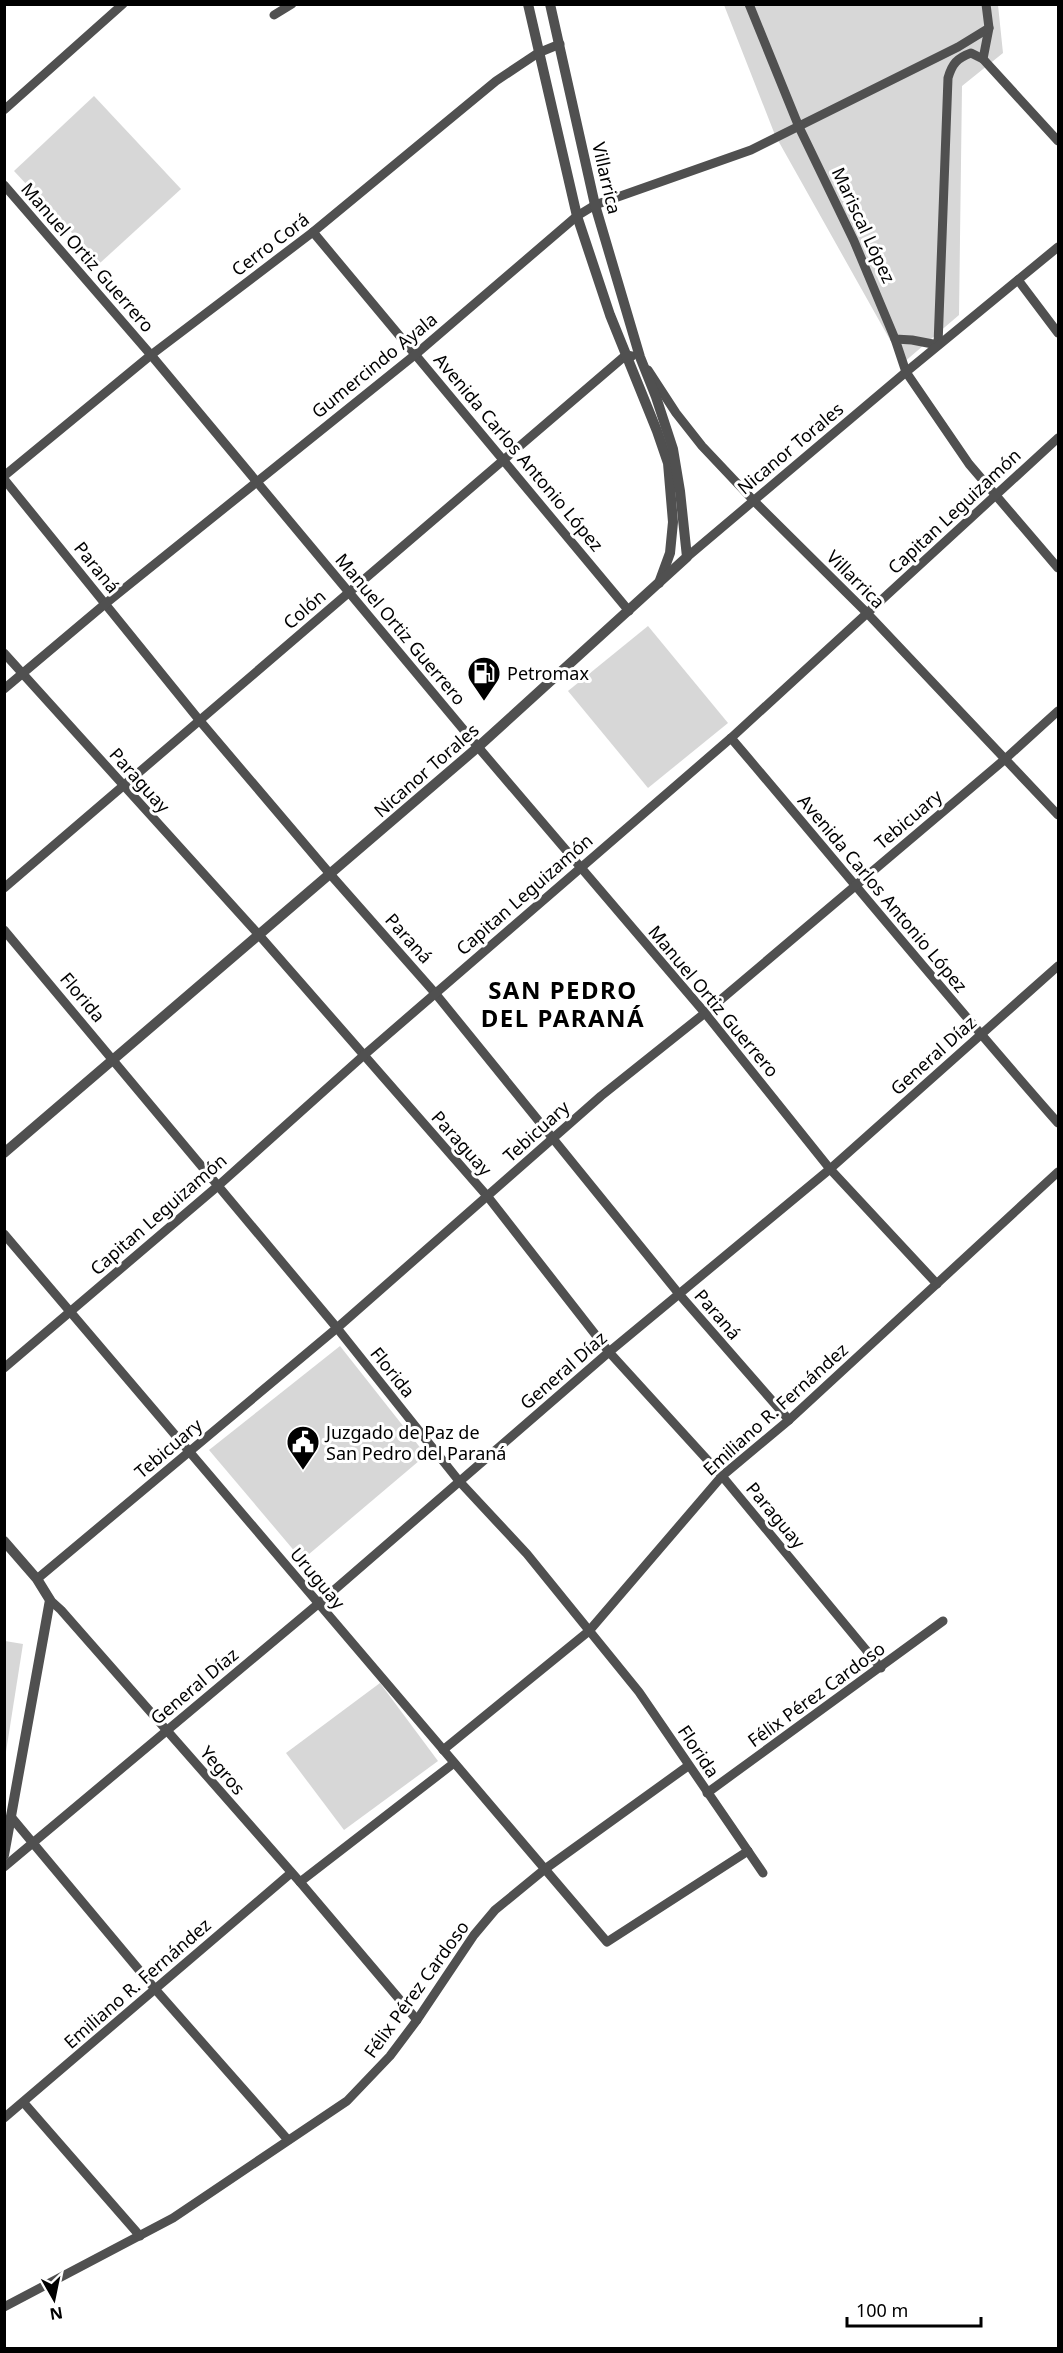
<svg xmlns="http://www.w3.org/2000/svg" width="1063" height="2353" font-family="'Noto Sans',sans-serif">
  <rect width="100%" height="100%" fill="#fff"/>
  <!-- green -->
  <g fill="#d7d7d7">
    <path d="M724 5H998L1003 53 962 86 959 315 903 363 775 135Z"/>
    <path d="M94 96 181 189 100 263 14 171Z"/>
    <path d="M648 626 728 723 648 788 568 691Z"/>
    <path d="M340 1346 426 1455 302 1560 209 1450Z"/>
    <path d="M5 1641 23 1644 5 1758 4 1641Z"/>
    <path d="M380 1683 438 1761 344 1830 286 1753Z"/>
  </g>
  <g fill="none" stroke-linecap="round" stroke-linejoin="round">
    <!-- minor -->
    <g stroke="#505050" stroke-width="9">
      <path d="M749 4 799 127 854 241 895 339 912 340 938 345 948 78C952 64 957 58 971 53L983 59 1058 141"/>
      <path d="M274 15 292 4"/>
      <path d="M983 59 989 28 986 4"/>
      <path d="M4 110 123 4"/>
      <path d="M4 185 151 355 478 747 705 1013 830 1169 937 1284"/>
      <path d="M313 232 629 611"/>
      <path d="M1018 280 1058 333"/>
      <path d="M895 339 906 372 969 464 1058 568"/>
      <path d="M648 370 676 413 702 446 753 500 867 613 1058 815"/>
      <path d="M4 476 151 355 313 232 496 81 538 53 560 44"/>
      <path d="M4 479 200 721 330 874 435 993 679 1294 789 1420"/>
      <path d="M687 557 906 372 1058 247"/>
      <path d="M4 653 259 935 488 1197 609 1352 722 1476 881 1668"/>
      <path d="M4 689 105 604 416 354 577 216 595 205 751 150 958 47 989 28"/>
      <path d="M731 738C840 866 947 997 1058 1123"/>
      <path d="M4 888 626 355 632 356"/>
      <path d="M4 930 337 1328 459 1481 527 1554 639 1692 763 1873"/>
      <path d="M4 1234 607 1942 748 1851"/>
      <path d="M4 1368 219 1185 363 1056 731 738 1058 438"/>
      <path d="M37 1579 337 1328 601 1096 705 1013 1004 760 1058 711"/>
      <path d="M50 1600 61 1610 300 1882 417 2020"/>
      <path d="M443 1750 589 1631 722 1476 789 1420 1058 1172"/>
      <path d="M707 1793 943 1621"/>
      <path d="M12 1818 155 1989 288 2140"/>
      <path d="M4 1867 318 1604 609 1352 830 1169 1058 966"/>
      <path d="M300 1882 454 1763"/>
      <path d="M24 2103 140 2236"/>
      <path d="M4 2118 291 1873"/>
      <path d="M4 2307 173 2218 347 2101 390 2056 417 2020 474 1935 495 1910 545 1869 688 1766"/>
    </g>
    <!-- tertiary -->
    <g stroke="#505050" stroke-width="10">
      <path d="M528 4 577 216 610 315 657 431 668 463 673 522 670 553 659 583"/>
      <path d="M4 1153 478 747 687 557 680 491 673 449 656 397 640 357 595 205 550 4"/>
      <path d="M4 1541 37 1579 50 1600 4 1855"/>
    </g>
  </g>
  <!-- icons -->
  <defs>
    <g id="fuel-pin" transform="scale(1.725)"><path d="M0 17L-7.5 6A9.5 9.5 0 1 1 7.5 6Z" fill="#000" stroke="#fff"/><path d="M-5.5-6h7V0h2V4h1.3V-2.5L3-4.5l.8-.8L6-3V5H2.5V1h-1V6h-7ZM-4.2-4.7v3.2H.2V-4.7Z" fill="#fff"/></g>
    <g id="civic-pin" transform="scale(1.725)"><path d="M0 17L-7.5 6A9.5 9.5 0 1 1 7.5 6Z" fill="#000" stroke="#fff"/><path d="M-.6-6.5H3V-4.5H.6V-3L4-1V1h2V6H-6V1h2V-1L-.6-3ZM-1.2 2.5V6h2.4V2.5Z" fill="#fff"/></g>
  </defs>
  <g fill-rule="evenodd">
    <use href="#fuel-pin" x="484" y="673"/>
    <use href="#civic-pin" x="303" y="1442"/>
  </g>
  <g text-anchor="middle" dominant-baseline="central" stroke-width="6" stroke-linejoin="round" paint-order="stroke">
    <!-- street labels -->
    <g font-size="18" fill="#000" stroke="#fff">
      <text transform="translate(607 178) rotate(77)">Villarrica</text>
      <text transform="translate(864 225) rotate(65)">Mariscal López</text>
      <text transform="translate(270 244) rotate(-37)">Cerro Corá</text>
      <text transform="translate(88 257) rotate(49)">Manuel Ortiz Guerrero</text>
      <text transform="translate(374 365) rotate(-39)">Gumercindo Ayala</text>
      <text transform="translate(790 448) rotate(-40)">Nicanor Torales</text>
      <text transform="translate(519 452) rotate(50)">Avenida Carlos Antonio López</text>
      <text transform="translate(954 511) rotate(-43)">Capitan Leguizamón</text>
      <text transform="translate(97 567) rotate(51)">Paraná</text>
      <text transform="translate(856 579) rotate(45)">Villarrica</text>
      <text transform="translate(304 609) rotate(-41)">Colón</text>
      <text transform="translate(401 629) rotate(50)">Manuel Ortiz Guerrero</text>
      <text transform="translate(426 770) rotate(-41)">Nicanor Torales</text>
      <text transform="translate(140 780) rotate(48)">Paraguay</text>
      <text transform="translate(908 819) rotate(-40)">Tebicuary</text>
      <text transform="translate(883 893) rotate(50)">Avenida Carlos Antonio López</text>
      <text transform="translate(524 894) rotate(-41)">Capitan Leguizamón</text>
      <text transform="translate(409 938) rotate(48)">Paraná</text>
      <text transform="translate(83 997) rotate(50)">Florida</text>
      <text transform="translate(714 1001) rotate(50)">Manuel Ortiz Guerrero</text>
      <text transform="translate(933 1055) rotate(-42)">General Díaz</text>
      <text transform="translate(536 1131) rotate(-42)">Tebicuary</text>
      <text transform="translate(462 1143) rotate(48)">Paraguay</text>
      <text transform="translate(158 1214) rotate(-41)">Capitan Leguizamón</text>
      <text transform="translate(718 1314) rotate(49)">Paraná</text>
      <text transform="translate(563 1370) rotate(-41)">General Díaz</text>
      <text transform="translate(393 1372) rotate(51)">Florida</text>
      <text transform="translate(775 1409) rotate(-42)">Emiliano R. Fernández</text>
      <text transform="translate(168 1448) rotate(-40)">Tebicuary</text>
      <text transform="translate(776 1515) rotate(50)">Paraguay</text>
      <text transform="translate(318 1578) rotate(50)">Uruguay</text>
      <text transform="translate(194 1686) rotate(-40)">General Díaz</text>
      <text transform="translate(816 1694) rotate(-36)">Félix Pérez Cardoso</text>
      <text transform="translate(699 1751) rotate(56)">Florida</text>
      <text transform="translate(223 1770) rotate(49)">Yegros</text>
      <text transform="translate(137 1983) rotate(-41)">Emiliano R. Fernández</text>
      <text transform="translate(416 1989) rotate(-54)">Félix Pérez Cardoso</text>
    </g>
    <!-- poi labels -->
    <g font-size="18" fill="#000" stroke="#fff" text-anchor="start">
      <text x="507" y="673">Petromax</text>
      <text x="326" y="1432">Juzgado de Paz de<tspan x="326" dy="21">San Pedro del Paraná</tspan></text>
    </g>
    <!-- district labels -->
    <g font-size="24" font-weight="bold" letter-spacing="1.5" fill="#000" stroke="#fff">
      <text x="563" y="989">SAN PEDRO<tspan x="563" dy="28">DEL PARANÁ</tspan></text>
    </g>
  </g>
  <!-- border -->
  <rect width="1063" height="2353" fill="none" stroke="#000000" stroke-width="12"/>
  <!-- north arrow -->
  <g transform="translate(54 2299) rotate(171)" stroke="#ffffff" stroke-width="4.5" paint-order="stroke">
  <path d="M0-4.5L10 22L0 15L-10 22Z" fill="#000000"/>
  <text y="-9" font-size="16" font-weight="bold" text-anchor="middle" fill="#000000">N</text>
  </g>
  <!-- scale -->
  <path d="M847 2317v9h134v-9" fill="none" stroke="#000000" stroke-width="3"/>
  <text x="856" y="2317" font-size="18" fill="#000000" stroke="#ffffff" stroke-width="4.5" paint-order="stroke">100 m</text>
</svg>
